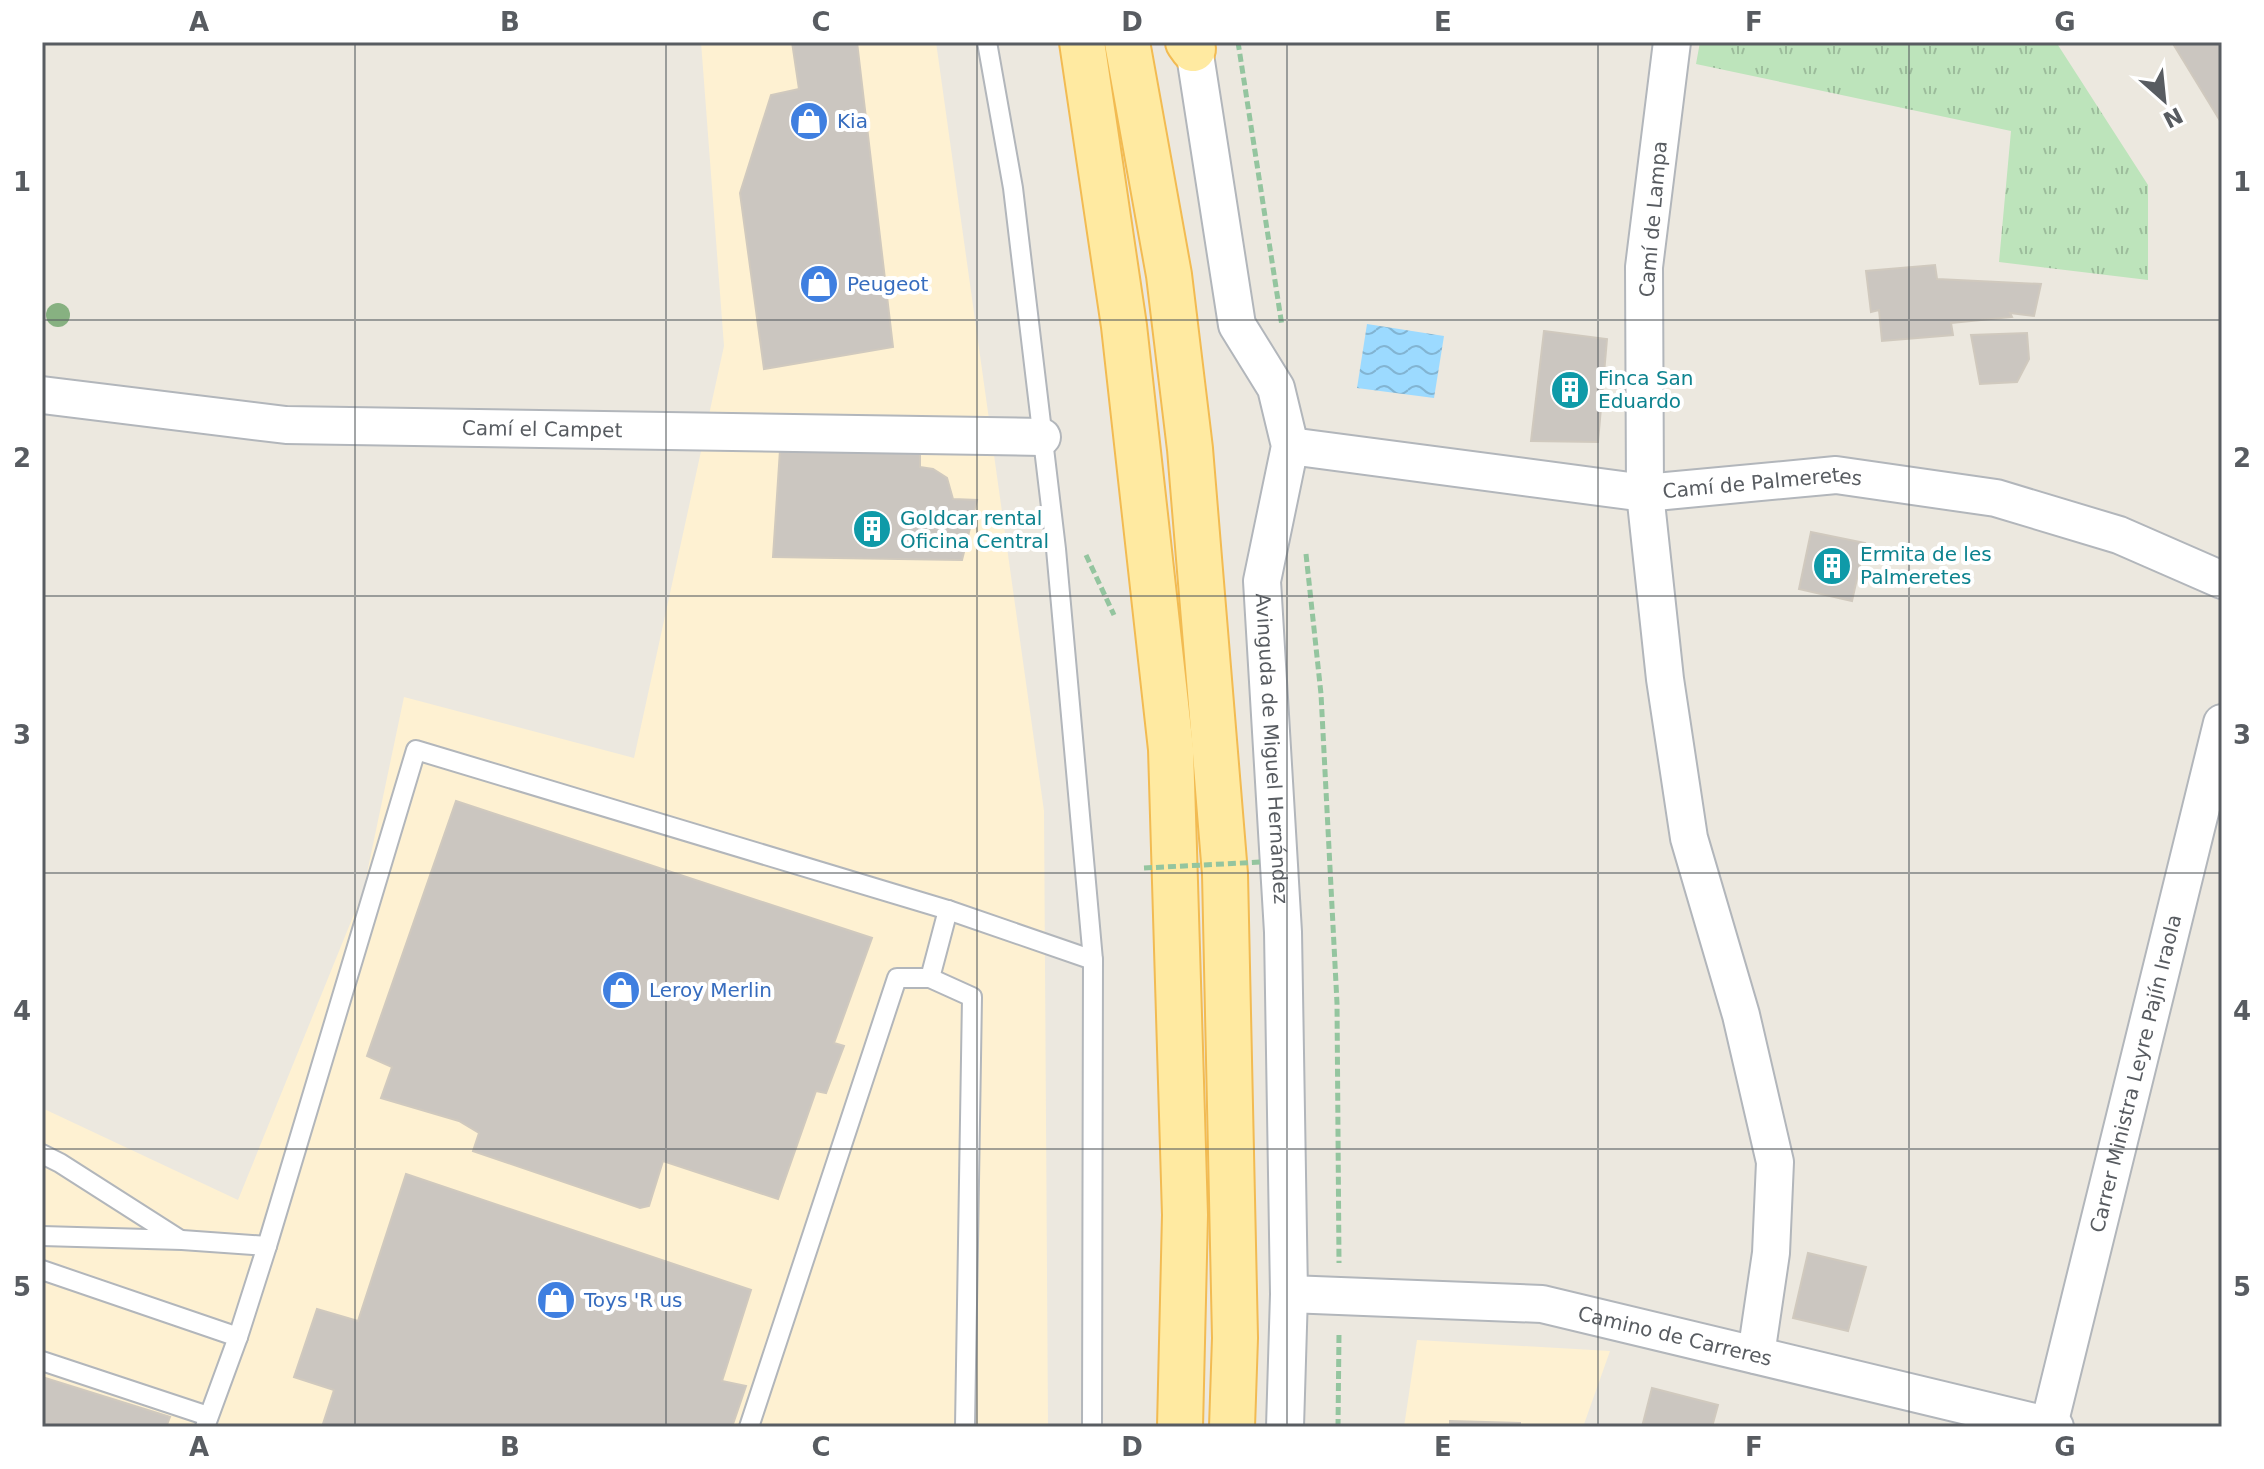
<svg xmlns="http://www.w3.org/2000/svg" width="2264" height="1469" font-family="'DejaVu Sans',sans-serif">
  <defs>
    <pattern id="park-tufts" width="24" height="20" patternUnits="userSpaceOnUse" patternTransform="scale(2)"><rect width="24" height="20" fill="#bde4bb"/><path d="M3 7l-1-3M5 7V3M7 7l1-3M15 17l-1-3M17 17v-4M19 17l1-3" fill="none" stroke="#9cbc9b"/></pattern>
    <pattern id="water-waves" width="16" height="10" patternUnits="userSpaceOnUse" patternTransform="scale(2)"><rect width="16" height="10" fill="#9cdaff"/><path d="M0 5q4-4 8 0t8 0" fill="none" stroke="#82b4d2"/></pattern>
  </defs>
  <rect width="100%" height="100%" fill="#ece8df"/>
  <!-- commercial -->
  <g fill="#fef1d2">
    <path d="M701 42H936L1044 811 1048 1427H42V1108L238 1200 363 892 404 697 634 758 724 346Z"/>
    <path d="M1417 1340 1610 1351 1583 1427H1404Z"/>
  </g>
  <!-- park -->
  <path fill="url(#park-tufts)" d="M1700 42H2056L2148 185V280L1999 262 2011 131 1696 64Z"/>
  <!-- water -->
  <path fill="url(#water-waves)" d="M1367 324 1444 336 1434 398 1357 388Z"/>
  <!-- building -->
  <g fill="#cbc6c0" stroke="#d0c9be" stroke-width="2">
    <path d="M792 42H857L893 347 764 369 740 193 771 95 799 89Z"/>
    <path d="M2172 42H2222V124Z"/>
    <path d="M1935 265 1937 279 2041 284 2034 316 2010 313 2012 317 1951 323 1953 335 1882 341 1879 310 1871 312 1866 271Z"/>
    <path d="M1544 331 1607 339 1598 442 1531 441Z"/>
    <path d="M2027 333 2029 359 2017 382 1980 384 1971 335Z"/>
    <path d="M780 450H920V467L933 469 947 478 953 499 977 500 962 560 773 557Z"/>
    <path d="M1811 532 1865 543 1852 601 1799 589Z"/>
    <path d="M456 801 872 938 834 1043 844 1046 826 1093 816 1091 778 1199 663 1161 649 1206 640 1208 473 1151 479 1133 459 1121 381 1098 392 1067 367 1056Z"/>
    <path d="M406 1174 751 1290 722 1381 746 1386 732 1427H322L334 1390 294 1377 317 1309 358 1321Z"/>
    <path d="M1808 1253 1866 1267 1848 1331 1793 1318Z"/>
    <path d="M42 1377 170 1417 166 1427H42Z"/>
    <path d="M1652 1388 1718 1405 1712 1427H1642Z"/>
    <path d="M1450 1421 1520 1423V1427H1450Z"/>
  </g>
  <g fill="none" stroke-linecap="round" stroke-linejoin="round">
    <!-- service casing -->
    <g stroke="#b2b6bb" stroke-width="22">
      <g id="service">
        <path d="M987 42 1013 188 1056 549 1093 960 1092 1427"/>
        <path d="M930 978 948 910"/>
        <path d="M42 1154 60 1163 179 1239"/>
        <path d="M42 1236 182 1240 267 1246 416 750 948 910 1093 960"/>
        <path d="M42 1270 238 1337"/>
        <path d="M42 1361 208 1416"/>
        <path d="M205 1427 238 1337 267 1246"/>
        <path d="M749 1427 897 978H930L972 997 965 1427"/>
      </g>
    </g>
    <!-- minor casing -->
    <g stroke="#b2b6bb" stroke-width="40">
      <g id="minor">
        <path id="s1" d="M1193 42 1237 325 1276 388 1290 446 1262 581 1283 932 1289 1294 1285 1427"/>
        <path d="M1672 42 1644 267 1645 493 1665 679 1689 838 1741 1015 1775 1162 1771 1253 1756 1355"/>
        <path id="s2" d="M42 395 286 425 1042 437"/>
        <path id="s3" d="M1290 446 1645 493 1836 475 1996 498 2119 535 2222 580"/>
        <path id="s4" d="M1289 1294 1542 1304 2055 1427"/>
        <path id="s5" d="M2049 1425 2222 723"/>
      </g>
    </g>
    <!-- primary casing -->
    <g stroke="#f2bb52" stroke-width="48">
      <g id="primary">
        <path d="M1082 42 1124 326 1171 749 1185 1215 1180 1427"/>
        <path d="M1127 42 1169 275 1190 449 1225 874 1235 1338 1232 1427"/>
        <path d="M1188 42 1193 49"/>
      </g>
    </g>
    <!-- path -->
    <g stroke="#94c59f" stroke-width="5" stroke-dasharray="8 4" stroke-linecap="butt">
      <path d="M1238 42 1282 326"/>
      <path d="M1306 554 1321 694 1337 1003 1339 1263"/>
      <path d="M1086 555 1114 615"/>
      <path d="M1338 1427 1339 1333"/>
    </g>
    <!-- service -->
    <use href="#service" stroke="#fff" stroke-width="18"/>
    <!-- minor -->
    <use href="#minor" stroke="#fff" stroke-width="36"/>
    <!-- primary -->
    <use href="#primary" stroke="#ffeaa1" stroke-width="44"/>
    <!-- path-bridge -->
    <path stroke="#94c59f" stroke-width="5" stroke-dasharray="8 4" stroke-linecap="butt" d="M1144 868 1262 862"/>
  </g>
  <!-- trees -->
  <circle fill="#87b181" cx="58" cy="315" r="12"/>
  <!-- grid -->
  <path fill="none" stroke="#585c61" stroke-width="2" stroke-opacity="0.55" d="M355 42V1427M666 42V1427M977 42V1427M1287 42V1427M1598 42V1427M1909 42V1427M42 320H2222M42 596H2222M42 873H2222M42 1149H2222"/>
  <!-- icons -->
  <defs>
    <g id="shop-disc" transform="scale(2)"><circle r="9.5" fill="#3f7fe0" stroke="#fff"/><path d="M-5-2.5h2.3a2.7 3.5 0 0 1 5.4 0H5L5.5 6h-11ZM-1.5-2.5h3a1.5 2.3 0 0 0-3 0Z" fill="#fff"/></g>
    <g id="building-disc" transform="scale(2)"><circle r="9.5" fill="#0f9aa8" stroke="#fff"/><path d="M-4-6H4V6H1V3H-1V6H-4ZM-2.5-4.3h1.7v1.8h-1.7ZM.8-4.3h1.7v1.8H.8ZM-2.5-1h1.7V.8h-1.7ZM.8-1h1.7V.8H.8Z" fill="#fff"/></g>
  </defs>
  <g fill-rule="evenodd">
    <use href="#shop-disc" x="809" y="121"/>
    <use href="#shop-disc" x="819" y="284"/>
    <use href="#building-disc" x="1570" y="390"/>
    <use href="#building-disc" x="872" y="529"/>
    <use href="#building-disc" x="1832" y="566"/>
    <use href="#shop-disc" x="621" y="990"/>
    <use href="#shop-disc" x="556" y="1300"/>
  </g>
  <g text-anchor="middle" dominant-baseline="central" stroke-width="8" stroke-linejoin="round" paint-order="stroke">
    <!-- shop labels -->
    <g font-size="20" fill="#366cbe" stroke="#fff" text-anchor="start">
      <text x="837" y="121">Kia</text>
      <text x="847" y="284">Peugeot</text>
      <text x="649" y="990">Leroy Merlin</text>
      <text x="584" y="1300">Toys 'R us</text>
    </g>
    <!-- street labels -->
    <g font-size="20" fill="#585c61" stroke="#fff">
      <text transform="translate(1653 219) rotate(-85)">Camí de Lampa</text>
      <text stroke="none"><textPath href="#s2" startOffset="502">Camí el Campet</textPath></text>
      <text stroke="none"><textPath href="#s3" startOffset="476">Camí de Palmeretes</textPath></text>
      <text stroke="none"><textPath href="#s1" startOffset="726">Avinguda de Miguel Hernández</textPath></text>
      <text stroke="none"><textPath href="#s5" startOffset="362">Carrer Ministra Leyre Pajín Iraola</textPath></text>
      <text stroke="none"><textPath href="#s4" startOffset="390">Camino de Carreres</textPath></text>
    </g>
    <!-- culture labels -->
    <g font-size="20" fill="#0d838f" stroke="#fff" text-anchor="start">
      <text x="1598" y="378">Finca San<tspan x="1598" dy="23">Eduardo</tspan></text>
      <text x="900" y="518">Goldcar rental<tspan x="900" dy="23">Oficina Central</tspan></text>
      <text x="1860" y="554">Ermita de les<tspan x="1860" dy="23">Palmeretes</tspan></text>
    </g>
  </g>
  <!-- border -->
  <rect width="2264" height="1469" fill="none" stroke="#ffffff" stroke-width="88"/>
  <!-- north arrow -->
  <g transform="translate(2164 100) rotate(153)" stroke="#ffffff" stroke-width="6" paint-order="stroke">
  <path d="M0-6L14 30L0 20L-14 30Z" fill="#585c61"/>
  <text y="-12" font-size="22" font-weight="bold" text-anchor="middle" fill="#585c61">N</text>
  </g>
  <rect x="44" y="44" width="2176" height="1381" fill="none" stroke="#585c61" stroke-width="3"/>
  <g font-size="26" text-anchor="middle" font-weight="bold" fill="#585c61">
    <text x="199" y="31">A</text>
    <text x="510" y="31">B</text>
    <text x="821" y="31">C</text>
    <text x="1132" y="31">D</text>
    <text x="1443" y="31">E</text>
    <text x="1754" y="31">F</text>
    <text x="2065" y="31">G</text>
    <text x="22" y="191">1</text>
    <text x="2242" y="191">1</text>
    <text x="22" y="467">2</text>
    <text x="2242" y="467">2</text>
    <text x="22" y="744">3</text>
    <text x="2242" y="744">3</text>
    <text x="22" y="1020">4</text>
    <text x="2242" y="1020">4</text>
    <text x="22" y="1296">5</text>
    <text x="2242" y="1296">5</text>
    <text x="199" y="1456">A</text>
    <text x="510" y="1456">B</text>
    <text x="821" y="1456">C</text>
    <text x="1132" y="1456">D</text>
    <text x="1443" y="1456">E</text>
    <text x="1754" y="1456">F</text>
    <text x="2065" y="1456">G</text>
  </g>
</svg>
